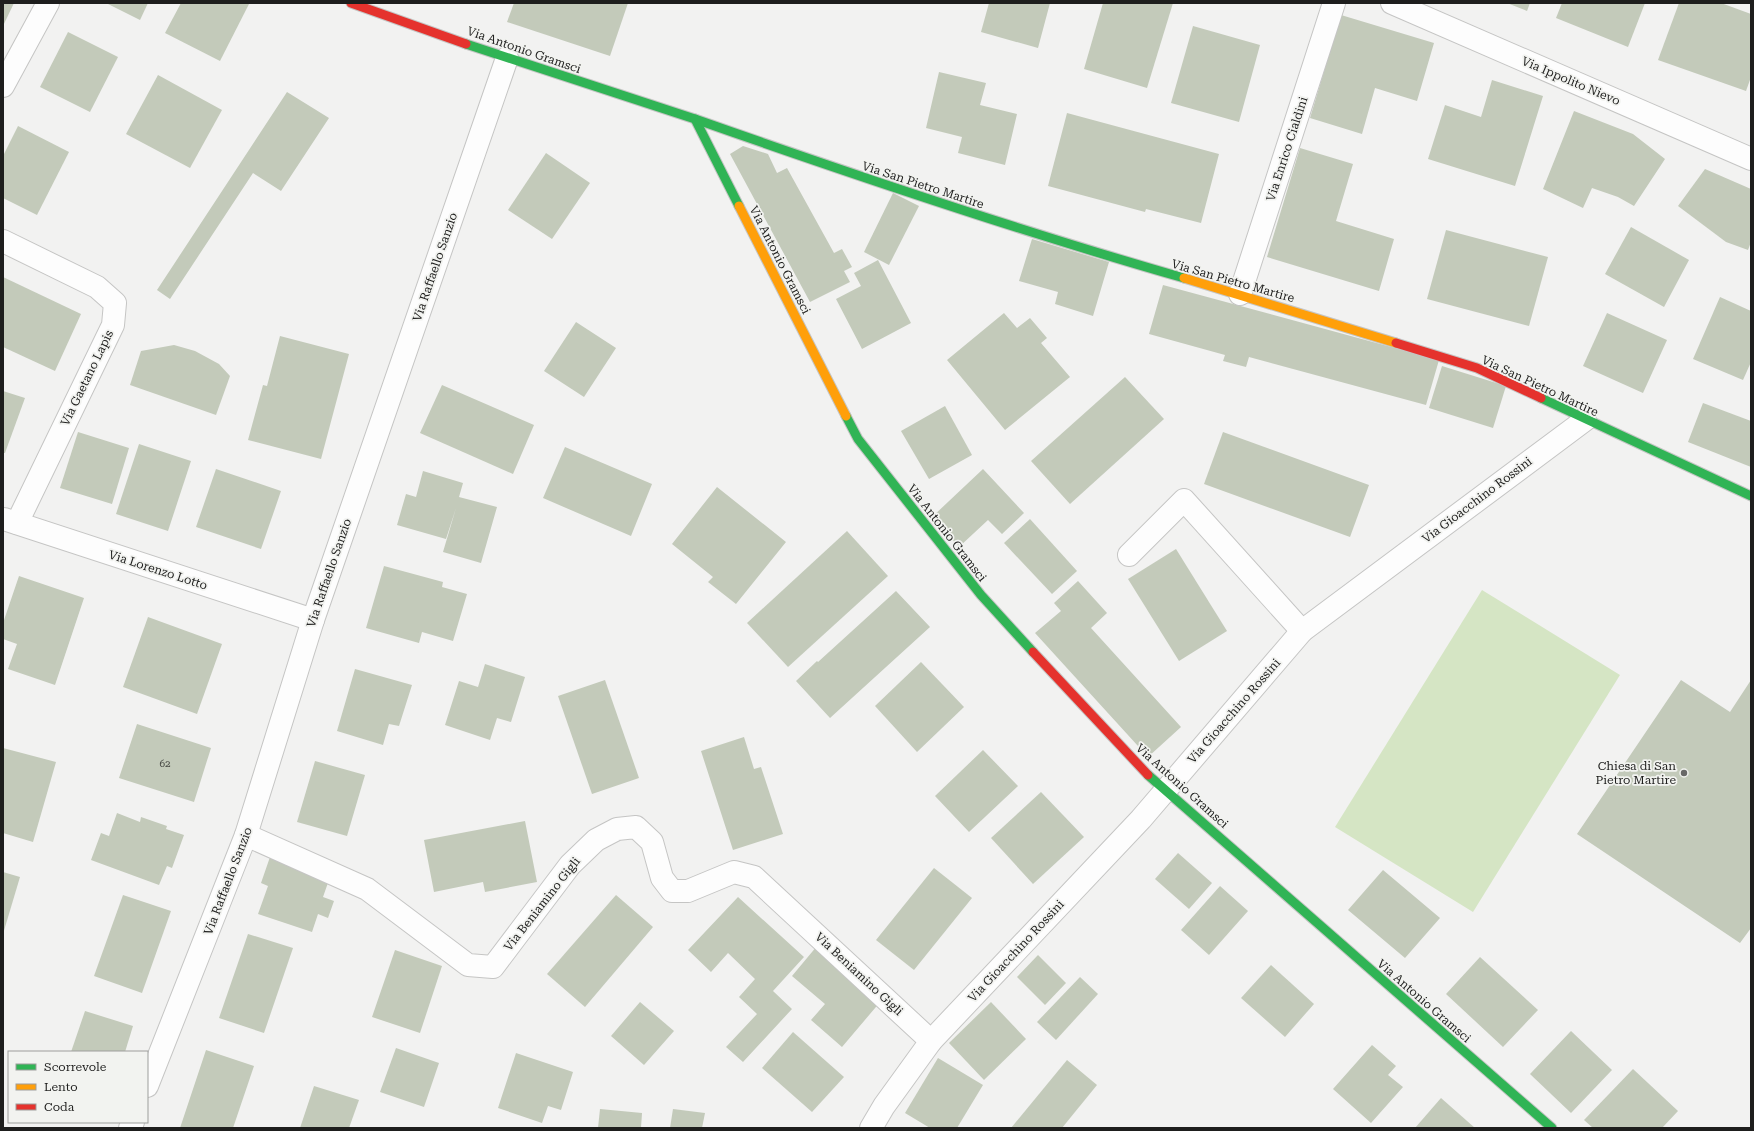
<svg xmlns="http://www.w3.org/2000/svg" width="1754" height="1131" font-family="'Roboto Serif',serif">
  <rect width="100%" height="100%" fill="#f2f2f1"/>
  <!-- green -->
  <path fill="#d5e5c4" d="M1482 590 1620 675 1473 912 1335 827Z"/>
  <!-- building -->
  <g fill="#c3caba">
    <path d="M3 3H14L3 26Z"/>
    <path d="M106 3H148L140 20Z"/>
    <path d="M181 3 249 4 220 61 165 33Z"/>
    <path d="M514 3H628L610 56 507 22Z"/>
    <path d="M989 3H1050L1038 48 981 32Z"/>
    <path d="M1103 3H1173L1147 88 1084 69Z"/>
    <path d="M1507 3H1530L1527 11Z"/>
    <path d="M1562 3H1645L1628 47 1556 18Z"/>
    <path d="M1679 3H1721L1751 14V77L1746 91 1658 60Z"/>
    <path d="M1341 15 1434 43 1417 101 1375 88 1362 134 1310 118Z"/>
    <path d="M1193 26 1260 45 1239 122 1171 103Z"/>
    <path d="M68 32 118 57 90 112 40 87Z"/>
    <path d="M939 72 986 83 980 105 1017 114 1005 165 958 153 962 137 926 128Z"/>
    <path d="M158 75 222 110 190 168 126 134Z"/>
    <path d="M1492 80 1543 96 1515 186 1428 159 1445 105 1481 117Z"/>
    <path d="M287 92 329 118 281 191 253 173 170 299 157 290Z"/>
    <path d="M1574 111 1633 134 1665 159 1634 206 1618 197 1592 188 1583 208 1543 189Z"/>
    <path d="M1067 113 1219 154 1201 223 1146 209 1145 212 1048 186Z"/>
    <path d="M18 126 69 152 37 215 3 198V156Z"/>
    <path d="M743 146 768 154 777 173 787 168 834 253 842 249 852 267 844 271 850 282 810 302 730 154Z"/>
    <path d="M1300 148 1353 164 1336 221 1394 239 1379 291 1267 257Z"/>
    <path d="M546 153 590 183 552 239 508 210Z"/>
    <path d="M1705 169 1751 189V242L1748 250 1726 242 1678 206Z"/>
    <path d="M893 193 919 206 889 265 864 252Z"/>
    <path d="M1631 227 1689 260 1664 307 1605 274Z"/>
    <path d="M1446 230 1548 257 1529 326 1427 299Z"/>
    <path d="M1032 239 1109 262 1093 316 1055 304 1058 292 1019 281Z"/>
    <path d="M878 260 911 323 862 349 836 299 861 286 854 273Z"/>
    <path d="M3 277 81 314 55 371 3 347Z"/>
    <path d="M1163 285 1439 360 1426 405 1249 357 1246 367 1223 361 1225 355 1149 334Z"/>
    <path d="M1720 297 1751 311V362L1743 380 1693 359Z"/>
    <path d="M1004 313 1017 328 1030 318 1047 338 1041 343 1070 377 1005 430 947 360Z"/>
    <path d="M1607 313 1667 340 1643 393 1583 366Z"/>
    <path d="M576 322 616 348 584 397 544 371Z"/>
    <path d="M280 336 349 354 321 459 248 440 263 385 267 386Z"/>
    <path d="M174 345 195 351 219 364 230 376 216 415 130 385 141 351Z"/>
    <path d="M1442 366 1506 386 1493 428 1429 408Z"/>
    <path d="M1125 377 1164 419 1070 504 1031 461Z"/>
    <path d="M442 385 534 425 513 474 420 433Z"/>
    <path d="M3 391 25 398 5 453H3Z"/>
    <path d="M1703 403 1751 421V467L1688 442Z"/>
    <path d="M945 406 972 455 929 479 901 431Z"/>
    <path d="M78 432 129 448 112 504 60 488Z"/>
    <path d="M1223 432 1369 485 1350 537 1204 484Z"/>
    <path d="M139 444 191 461 168 531 116 514Z"/>
    <path d="M565 447 652 484 631 536 543 498Z"/>
    <path d="M216 469 281 491 261 549 196 527Z"/>
    <path d="M983 469 1024 513 1002 534 988 520 959 547 931 518Z"/>
    <path d="M423 471 463 483 459 497 497 507 481 563 443 552 456 508 446 539 397 525 406 494 416 497Z"/>
    <path d="M717 487 786 542 736 604 708 582 713 577 672 544Z"/>
    <path d="M1030 519 1077 571 1052 594 1004 543Z"/>
    <path d="M847 531 888 576 788 667 747 623Z"/>
    <path d="M1176 549 1227 631 1179 661 1128 579Z"/>
    <path d="M384 566 443 582 442 587 467 594 453 641 422 632 419 643 366 628Z"/>
    <path d="M19 576 84 598 55 685 8 669 17 644 3 639V623Z"/>
    <path d="M1078 581 1107 613 1091 628 1181 727 1148 757 1035 633 1061 611 1054 603Z"/>
    <path d="M896 591 930 627 830 718 796 681 817 661 818 662Z"/>
    <path d="M148 617 222 644 197 714 123 687Z"/>
    <path d="M921 662 964 707 917 752 875 706Z"/>
    <path d="M485 664 525 677 511 722 497 718 490 740 445 725 459 681 478 687Z"/>
    <path d="M355 669 412 685 399 726 389 724 383 745 337 731Z"/>
    <path d="M605 680 639 778 592 794 558 696Z"/>
    <path d="M1681 680 1730 712 1751 680V928L1740 943 1577 834Z"/>
    <path d="M137 724 211 748 194 802 119 778Z"/>
    <path d="M744 737 754 769 761 767 783 834 733 850 701 751Z"/>
    <path d="M3 748 56 762 33 842 3 833Z"/>
    <path d="M983 750 1018 786 969 832 935 796Z"/>
    <path d="M315 761 365 775 347 836 297 822Z"/>
    <path d="M1041 792 1084 837 1033 884 991 838Z"/>
    <path d="M117 813 140 822 141 817 167 826 166 829 184 835 172 868 167 866 159 885 91 860 101 833 109 836Z"/>
    <path d="M525 821 537 882 485 892 483 882 434 892 424 840Z"/>
    <path d="M1178 853 1212 883 1189 909 1155 879Z"/>
    <path d="M270 857 330 877 323 897 334 901 328 918 318 914 312 932 258 914 268 886 261 883Z"/>
    <path d="M934 868 972 898 914 970 876 940Z"/>
    <path d="M1383 870 1440 918 1405 958 1348 910Z"/>
    <path d="M3 872 20 877 3 934Z"/>
    <path d="M1220 886 1248 911 1209 955 1181 930Z"/>
    <path d="M123 895 171 911 142 993 94 976Z"/>
    <path d="M616 895 653 927 585 1007 547 974Z"/>
    <path d="M738 897 804 957 773 991 792 1009 743 1062 726 1047 757 1014 739 997 755 979 728 953 711 972 688 950Z"/>
    <path d="M248 934 293 948 264 1033 219 1018Z"/>
    <path d="M817 946 881 1001 842 1047 811 1020 825 1004 792 976Z"/>
    <path d="M395 950 442 966 420 1033 372 1017Z"/>
    <path d="M1038 955 1066 983 1045 1005 1017 977Z"/>
    <path d="M1480 957 1538 1010 1503 1047 1446 994Z"/>
    <path d="M1271 965 1314 1004 1285 1037 1241 998Z"/>
    <path d="M1080 977 1098 994 1056 1040 1037 1022Z"/>
    <path d="M640 1002 674 1031 644 1065 611 1036Z"/>
    <path d="M991 1002 1026 1039 984 1080 949 1043Z"/>
    <path d="M85 1011 133 1026 125 1052H71Z"/>
    <path d="M1571 1031 1612 1070 1571 1113 1530 1074Z"/>
    <path d="M793 1032 844 1077 812 1112 762 1068Z"/>
    <path d="M1372 1045 1396 1066 1388 1075 1403 1087 1371 1123 1333 1089Z"/>
    <path d="M396 1048 439 1063 424 1107 380 1092Z"/>
    <path d="M206 1050 254 1066 233 1128H180Z"/>
    <path d="M516 1053 573 1072 561 1110 548 1106 542 1123 498 1108Z"/>
    <path d="M938 1058 983 1085 957 1128H930L905 1113Z"/>
    <path d="M1067 1060 1097 1085 1062 1128H1011Z"/>
    <path d="M1633 1069 1678 1111 1662 1128H1593L1584 1120Z"/>
    <path d="M314 1086 359 1100 349 1128H300Z"/>
    <path d="M1441 1098 1475 1128H1415Z"/>
    <path d="M600 1109 642 1113 641 1128H598Z"/>
    <path d="M673 1109 705 1113 702 1128H670Z"/>
  </g>
  <g fill="none" stroke-linecap="round" stroke-linejoin="round">
    <!-- street casing -->
    <g stroke="#c5c5c4" stroke-width="24">
      <g id="street">
        <path d="M1392 3 1751 159"/>
        <path d="M3 86 48 3"/>
        <path d="M3 241 97 287 115 303 113 325 17 523"/>
        <path d="M1240 294 1334 3"/>
        <path d="M4 519 313 620"/>
        <path d="M1129 555 1184 500 1302 631"/>
        <path d="M246 835 367 889 468 965 493 967 570 865 596 840 617 829 636 827 652 842 662 878 672 891H688L734 872 754 877 931 1041"/>
        <path d="M147 1086 246 835 313 620 507 58"/>
        <path d="M130 1128 133 1122"/>
        <path d="M871 1128 884 1106 931 1041 1141 819 1302 631 1585 420"/>
      </g>
    </g>
    <!-- fast casing -->
    <g stroke="#c5c5c4" stroke-width="11">
      <g id="fast">
        <path d="M466 44 695 119 739 206"/>
        <path d="M695 119C857 176 1019 231 1184 278"/>
        <path d="M1541 398 1751 496"/>
        <path d="M846 416 858 439 981 595 1033 652"/>
        <path d="M1148 775 1552 1128"/>
      </g>
    </g>
    <!-- slow casing -->
    <g stroke="#c5c5c4" stroke-width="11">
      <g id="slow">
        <path d="M739 206 846 416"/>
        <path d="M1184 278 1396 343"/>
      </g>
    </g>
    <!-- jam casing -->
    <g stroke="#c5c5c4" stroke-width="11">
      <g id="jam">
        <path d="M351 3 466 44"/>
        <path d="M1396 343 1477 368 1541 398"/>
        <path d="M1033 652 1148 775"/>
      </g>
    </g>
    <!-- street -->
    <use href="#street" stroke="#fdfdfd" stroke-width="22"/>
    <!-- fast -->
    <use href="#fast" stroke="#30b455" stroke-width="9"/>
    <!-- slow -->
    <use href="#slow" stroke="#ff9f0a" stroke-width="9"/>
    <!-- jam -->
    <use href="#jam" stroke="#e5322d" stroke-width="9"/>
  </g>
  <!-- markers -->
  <circle fill="#686867" stroke="#f2f3f0" stroke-width="1.5" cx="1684" cy="773" r="4"/>
  <g text-anchor="middle" dominant-baseline="central" stroke-width="3.5" stroke-linejoin="round" paint-order="stroke">
    <!-- number labels -->
    <g font-size="10" fill="#474944">
      <text x="165" y="763">62</text>
    </g>
    <!-- street labels -->
    <g font-size="12" fill="#1e1e1d" stroke="#f2f3f0">
      <text transform="translate(524 50) rotate(19)">Via Antonio Gramsci</text>
      <text transform="translate(1571 81) rotate(23)">Via Ippolito Nievo</text>
      <text transform="translate(1287 149) rotate(-72)">Via Enrico Cialdini</text>
      <text transform="translate(923 185) rotate(18)">Via San Pietro Martire</text>
      <text transform="translate(780 260) rotate(63)">Via Antonio Gramsci</text>
      <text transform="translate(435 267) rotate(-71)">Via Raffaello Sanzio</text>
      <text transform="translate(1233 281) rotate(16)">Via San Pietro Martire</text>
      <text transform="translate(87 378) rotate(-64)">Via Gaetano Lapis</text>
      <text transform="translate(1540 386) rotate(25)">Via San Pietro Martire</text>
      <text transform="translate(1477 500) rotate(-37)">Via Gioacchino Rossini</text>
      <text transform="translate(947 533) rotate(52)">Via Antonio Gramsci</text>
      <text transform="translate(158 570) rotate(18)">Via Lorenzo Lotto</text>
      <text transform="translate(329 573) rotate(-71)">Via Raffaello Sanzio</text>
      <text transform="translate(1234 711) rotate(-49)">Via Gioacchino Rossini</text>
      <text transform="translate(1182 786) rotate(42)">Via Antonio Gramsci</text>
      <text transform="translate(228 881) rotate(-69)">Via Raffaello Sanzio</text>
      <text transform="translate(542 904) rotate(-52)">Via Beniamino Gigli</text>
      <text transform="translate(1016 951) rotate(-47)">Via Gioacchino Rossini</text>
      <text transform="translate(859 974) rotate(43)">Via Beniamino Gigli</text>
      <text transform="translate(1424 1001) rotate(41)">Via Antonio Gramsci</text>
    </g>
    <!-- poi labels -->
    <g font-size="12" fill="#1e1e1d" stroke="#f2f3f0" text-anchor="end">
      <text x="1676" y="766">Chiesa di San<tspan x="1676" dy="14">Pietro Martire</tspan></text>
    </g>
  </g>
  <!-- border -->
  <rect width="1754" height="1131" fill="none" stroke="#1e1e1d" stroke-width="8"/>
  <!-- legend -->
  <rect x="8" y="1051" width="140" height="72" fill="#f2f3f0" stroke="#9d9e9c"/>
  <rect x="16" y="1064" width="20" height="6" fill="#30b455" stroke="#9d9e9c"/>
  <text x="44" y="1071" font-size="12" fill="#1e1e1d">Scorrevole</text>
  <rect x="16" y="1084" width="20" height="6" fill="#ff9f0a" stroke="#9d9e9c"/>
  <text x="44" y="1091" font-size="12" fill="#1e1e1d">Lento</text>
  <rect x="16" y="1104" width="20" height="6" fill="#e5322d" stroke="#9d9e9c"/>
  <text x="44" y="1111" font-size="12" fill="#1e1e1d">Coda</text>
</svg>
